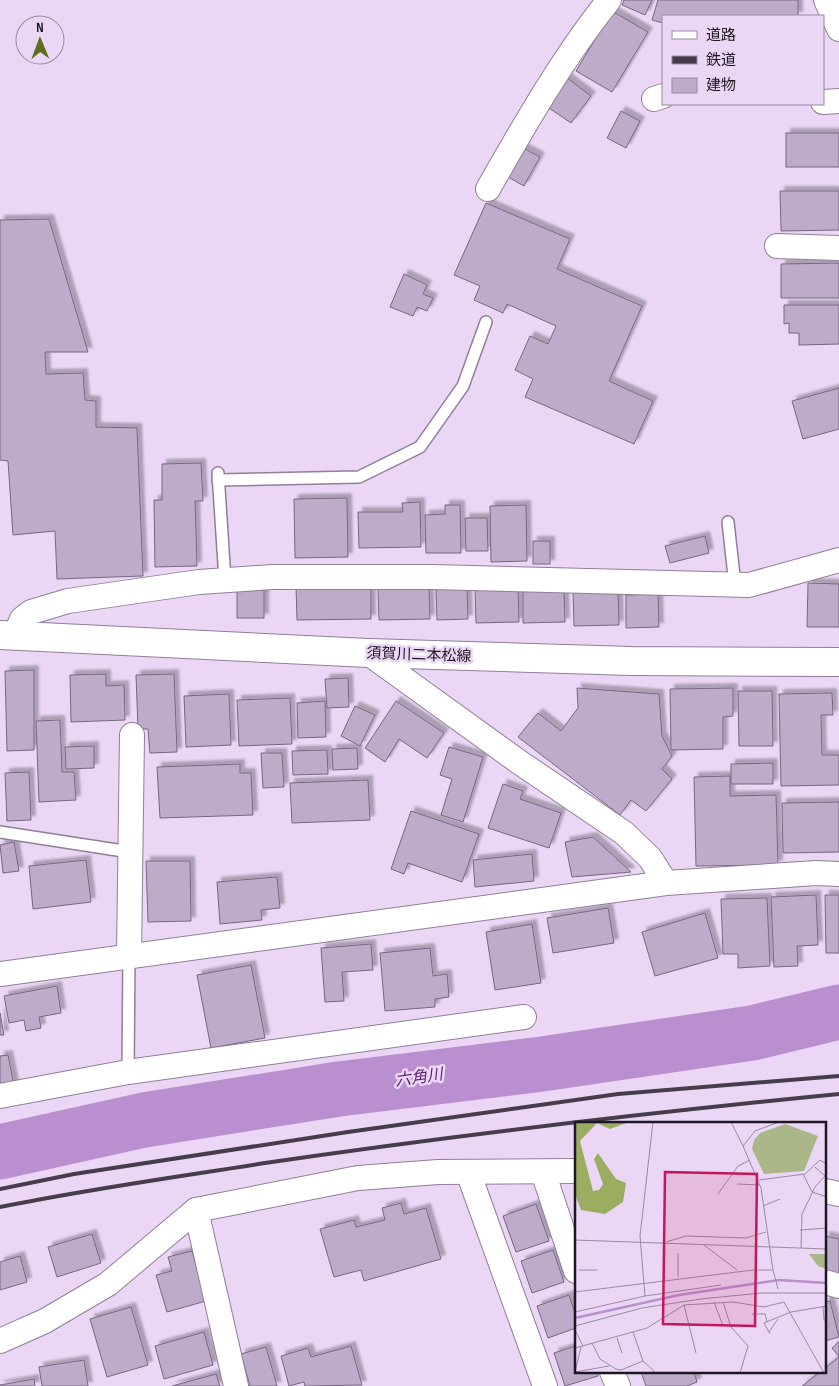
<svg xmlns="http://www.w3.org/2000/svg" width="839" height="1386" font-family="'Sofia Sans Condensed','Noto Sans JP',sans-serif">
  <defs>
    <filter id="shadow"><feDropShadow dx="4.5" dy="-4.5" stdDeviation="1" flood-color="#0004"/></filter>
  </defs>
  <rect width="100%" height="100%" fill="#ebd7f5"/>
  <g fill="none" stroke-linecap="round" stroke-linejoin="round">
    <!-- river -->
    <path stroke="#b98fcf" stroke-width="55" d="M0 1152 144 1120 339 1089 542 1064 752 1033 839 1012"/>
  </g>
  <!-- building -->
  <g fill="#beabc9" stroke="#776681" filter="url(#shadow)">
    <path d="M624 0H652L645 15 622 5Z"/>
    <path d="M658 0H798V16H663V23L652 20Z"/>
    <path d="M612 11 648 32 612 92 576 71Z"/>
    <path d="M566 77 591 96 571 123 546 106Z"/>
    <path d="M621 111 640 121 626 148 607 138Z"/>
    <rect x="786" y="133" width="53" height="34"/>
    <path d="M523 148 540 157 524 186 508 177Z"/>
    <path d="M780 191H839V230L781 231Z"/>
    <path d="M486 203 570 239 557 269 642 306 609 381 653 401 634 444 525 397 533 379 515 370 530 336 548 344 556 326 507 304 503 313 474 300 480 286 454 275Z"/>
    <path d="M49 219 88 352H45L46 374 83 373 85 400 96 401V427L137 428 143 576 57 579 55 531 13 535 8 461 0 460V220Z"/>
    <path d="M839 263V298H781V264Z"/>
    <path d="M404 274 427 285 423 294 433 298 427 311 417 307 413 316 390 307Z"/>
    <path d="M784 305H839V344L799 345V333H789V323L784 324Z"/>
    <path d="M839 388V429L803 439 792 401Z"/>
    <path d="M201 463 203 501H195L197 566 155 567 154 500H162V464Z"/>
    <path d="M347 498 348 557 295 558 294 499Z"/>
    <path d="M420 502 421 547 359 548 358 512H403L402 503Z"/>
    <path d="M445 505H460L461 553H426L425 515 445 514Z"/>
    <path d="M526 505 527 561 491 562 490 506Z"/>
    <path d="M465 518H487L488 551H466Z"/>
    <path d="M705 536 709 553 670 563 665 546Z"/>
    <rect x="533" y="541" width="17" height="23"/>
    <path d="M808 583 839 584V627H807Z"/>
    <path d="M371 584V619L297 620 296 586Z"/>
    <path d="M429 588 430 619 379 620 378 589Z"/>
    <path d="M436 589H467L468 619 437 620Z"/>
    <path d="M518 589 519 622 476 623 475 590Z"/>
    <rect x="237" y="590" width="27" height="28"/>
    <path d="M618 590 619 625 574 626 573 591Z"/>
    <path d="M523 591H564L565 622 523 623Z"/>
    <path d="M658 594 659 627 626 628V595Z"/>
    <path d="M34 670V750L7 751 5 671Z"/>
    <path d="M106 674V686L124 685 125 720 71 722 70 675Z"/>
    <path d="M174 674 177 752 150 753 148 729H138L136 675Z"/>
    <path d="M348 678 349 707 327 708 325 679Z"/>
    <path d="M577 688 659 694 662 736 672 756 662 769 672 779 646 811 631 800 620 815 518 737 538 713 561 731 578 708Z"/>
    <path d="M733 688V716L723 717V749L671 750 670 689Z"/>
    <path d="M738 691H772L773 746H739Z"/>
    <path d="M832 693 833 715H821L822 755H839V785L781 786 779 694Z"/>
    <path d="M229 694 231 745 186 747 184 696Z"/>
    <path d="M290 698 292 744 239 746 237 700Z"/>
    <path d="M325 701 326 737 298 738 297 703Z"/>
    <path d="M396 701 444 733 427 758 399 739 385 762 365 748Z"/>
    <path d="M355 706 375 715 360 746 341 736Z"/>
    <path d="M60 720 62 772H74L76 800 39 802 36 721Z"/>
    <path d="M94 746V768L66 769 65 747Z"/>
    <path d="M449 747 483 757 463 822 441 815 452 779 440 775Z"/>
    <path d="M357 748 358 769 333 770 332 749Z"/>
    <path d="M327 750 328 774 293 775 292 751Z"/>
    <path d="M261 753H282L284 787 263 788Z"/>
    <path d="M773 763V784H731V764Z"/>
    <path d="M240 764V773H251L253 815 160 818 157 767Z"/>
    <path d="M29 772 31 820 7 821 5 773Z"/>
    <path d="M730 776V796L776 795 778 865 696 866 694 777Z"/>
    <path d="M368 780 370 820 292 823 290 783Z"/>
    <path d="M503 784 523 791 520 799 561 813 549 848 488 828Z"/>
    <path d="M839 802V852L783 853 782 803Z"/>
    <path d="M411 811 479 834 462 882 408 863 404 874 391 869Z"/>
    <path d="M593 837 631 872 572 877 565 842Z"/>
    <path d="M14 842 19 871 3 873 0 845Z"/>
    <path d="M532 854 534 881 475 887 473 860Z"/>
    <path d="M86 860 91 902 33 909 29 866Z"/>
    <path d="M146 861H190L191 921 148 922Z"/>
    <path d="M277 877 280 908 261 910 262 920 220 924 217 882Z"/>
    <path d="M816 895 818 945 797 946 798 966 774 967 771 897Z"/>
    <path d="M825 895H839V953H826Z"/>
    <path d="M767 898 770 966 738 968V954H723L721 899Z"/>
    <path d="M608 908 614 943 553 953 547 918Z"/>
    <path d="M705 913 718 958 655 976 642 932Z"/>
    <path d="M532 924 541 983 495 990 486 932Z"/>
    <path d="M371 944 373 970 342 972 344 1001 325 1002 321 948Z"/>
    <path d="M430 948 433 976 447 974 449 997 435 999V1007L385 1011 380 953Z"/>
    <path d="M251 965 265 1038 211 1048 197 975Z"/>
    <path d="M57 986 61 1013 39 1017 41 1028 26 1031 24 1020 9 1023 4 996Z"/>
    <path d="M0 1013 4 1035H0Z"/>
    <path d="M8 1055 14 1085 0 1087V1056Z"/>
    <path d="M401 1203 404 1214 426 1208 441 1259 364 1281 361 1270 334 1277 320 1229 354 1220 356 1227 385 1220 382 1208Z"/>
    <path d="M536 1204 549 1241 516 1252 503 1216Z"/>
    <path d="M92 1234 101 1263 57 1277 48 1247Z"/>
    <path d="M825 1236 839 1239V1275L825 1272Z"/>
    <path d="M553 1250 564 1282 532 1293 521 1261Z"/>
    <path d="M192 1251 206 1301 167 1312 156 1275 172 1271 168 1257Z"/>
    <path d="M20 1256 27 1282 0 1290V1262Z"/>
    <path d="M569 1295 576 1316V1328L548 1338 537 1306Z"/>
    <path d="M830 1301 839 1337 825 1341V1302Z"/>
    <path d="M131 1307 148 1365 107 1377 90 1319Z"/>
    <path d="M204 1332 213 1365 164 1379 155 1346Z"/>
    <path d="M839 1342V1357L832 1348Z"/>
    <path d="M351 1346 362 1385 305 1386 304 1382 289 1386 281 1356 308 1348 311 1357Z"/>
    <path d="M576 1346V1372H597L598 1376 565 1386 554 1353Z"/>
    <path d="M266 1347 277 1386H250L241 1354Z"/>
    <path d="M839 1357V1386H802L820 1372H825V1368Z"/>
    <path d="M84 1360 88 1386H42L39 1367Z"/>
    <path d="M641 1372H694L697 1382 687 1386H646Z"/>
    <path d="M216 1374 220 1386H172Z"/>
    <path d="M34 1379 35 1386H0V1385Z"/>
  </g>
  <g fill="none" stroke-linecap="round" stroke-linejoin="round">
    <!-- lane casing -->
    <g stroke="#907e9a" stroke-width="14">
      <g id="lane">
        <path d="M218 473 225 580"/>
        <path d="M218 480 359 477 420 447 463 386 486 322"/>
        <path d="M728 522 735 585"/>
        <path d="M0 832 130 852"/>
        <path d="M128 1072 129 956"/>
      </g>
    </g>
    <!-- street casing -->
    <g stroke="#907e9a" stroke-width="26">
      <g id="street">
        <path d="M826 0 839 29"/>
        <path d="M654 99 663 96"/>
        <path d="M823 102 839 101"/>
        <path d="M488 189C525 124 562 59 609 0"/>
        <path d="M777 246 839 248"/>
        <path d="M15 635 22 619 31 612 68 601 199 582 273 577H433L749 585 839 560"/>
        <path d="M368 653 519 762 624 833 650 858 666 883"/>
        <path d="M129 956 132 735"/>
        <path d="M0 974 666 883 816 873 839 874"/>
        <path d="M0 1096 128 1072 524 1017"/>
        <path d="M468 1172 545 1386"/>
        <path d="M543 1172 576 1271"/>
        <path d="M825 1191 839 1194"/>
        <path d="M196 1210 236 1386"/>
        <path d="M825 1282 839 1286"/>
        <path d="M0 1341 45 1321 108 1284 196 1210 358 1178 438 1172 576 1171"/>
        <path d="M612 1372 618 1386"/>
      </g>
    </g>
    <!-- secondary casing -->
    <g stroke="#907e9a" stroke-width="30">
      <path id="secondary" d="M0 635 368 653 631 661 839 662"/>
    </g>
    <!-- lane -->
    <use href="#lane" stroke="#fff" stroke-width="11"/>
    <!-- street -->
    <use href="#street" stroke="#fff" stroke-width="24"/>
    <!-- secondary -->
    <use href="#secondary" stroke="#fff" stroke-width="28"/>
    <!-- rail -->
    <g stroke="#463c4b" stroke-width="4">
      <path d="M0 1189 74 1174 348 1132 618 1094 839 1076"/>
      <path d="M0 1207C88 1189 176 1177 265 1163 456 1135 647 1113 839 1094"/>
    </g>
  </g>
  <g text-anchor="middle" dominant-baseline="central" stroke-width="5" stroke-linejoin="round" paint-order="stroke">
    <!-- street labels -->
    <g font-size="15" fill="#1e1722" stroke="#ebd7f5">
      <text transform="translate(419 655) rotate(2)">須賀川二本松線</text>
    </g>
    <!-- water labels -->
    <g font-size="16" font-style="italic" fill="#551f6c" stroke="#ebd7f5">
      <text transform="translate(419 1078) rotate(-8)">六角川</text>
    </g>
  </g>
  <!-- overview -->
  <g transform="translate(575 1122)">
    <rect width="251" height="251" fill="#ebd7f5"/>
    <path d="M210 2 243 14 229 49 189 52 177 27 179 18 185 11ZM234 132H251V147L243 144Z" fill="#abb789"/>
    <path d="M0 0H54L35 7 22 1 5 19 18 69 24 68 28 62 19 37 23 31 41 57 51 61 48 80 30 92 6 88 0 72Z" fill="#9bad61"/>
    <path fill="none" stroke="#b98fcf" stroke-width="2.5" d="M0 196 104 173 204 158 252 161"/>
    <path fill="none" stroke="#998aa1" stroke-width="1" d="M156 0 168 24M228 52 237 70 252 75M184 58 230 52 245 38 252 42M162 62 185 63M143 72 163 44 175 38M188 84 205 77M225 108 252 106M0 118 252 127M91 120 111 114 171 116 191 110M129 123 162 148M226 126 227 92 240 65 250 54 240 45M4 148H22M198 148 186 66 168 24 180 9 204 0M103 155V131M0 170 178 148H198L203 167M70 174 146 163M139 180 148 204M148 180 156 205 173 224 165 251M109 183 121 231M248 184 249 198H252M0 190 70 174 65 114 78 0M177 192H190L192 200M0 204 67 186 126 177 186 171H252M0 208 8 224M58 210 68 239M194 210 203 197M195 212 189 201 216 190 252 184M42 216 47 231M17 221 25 237 41 247 46 248 68 239 81 251M0 226 72 206 109 183 158 180 189 185 209 180 249 251M0 250 34 244M0 250 6 225"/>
    <path fill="#c2185b" fill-opacity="0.15" stroke="#c2185b" stroke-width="2.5" d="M90 50 182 52 180 204 88 202Z"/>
    <rect width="251" height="251" fill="none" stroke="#1e1722" stroke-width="2.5"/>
  </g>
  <!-- legend -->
  <rect x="662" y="15" width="162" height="90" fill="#ebd7f5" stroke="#998aa1"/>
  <rect x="672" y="31" width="25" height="8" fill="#ffffff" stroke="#998aa1"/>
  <text x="706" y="40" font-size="15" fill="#1e1722">道路</text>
  <rect x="672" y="56" width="25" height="8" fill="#463c4b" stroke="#998aa1"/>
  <text x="706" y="65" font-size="15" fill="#1e1722">鉄道</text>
  <rect x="672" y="78" width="25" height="15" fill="#beabc9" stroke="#998aa1"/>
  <text x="706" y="90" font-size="15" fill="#1e1722">建物</text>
  <!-- north arrow -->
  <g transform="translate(40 40) rotate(359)"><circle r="24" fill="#ebd7f5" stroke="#998aa1"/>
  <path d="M0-4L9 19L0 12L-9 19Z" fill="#5e6e19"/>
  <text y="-8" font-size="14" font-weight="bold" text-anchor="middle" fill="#1e1722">N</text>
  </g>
</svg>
